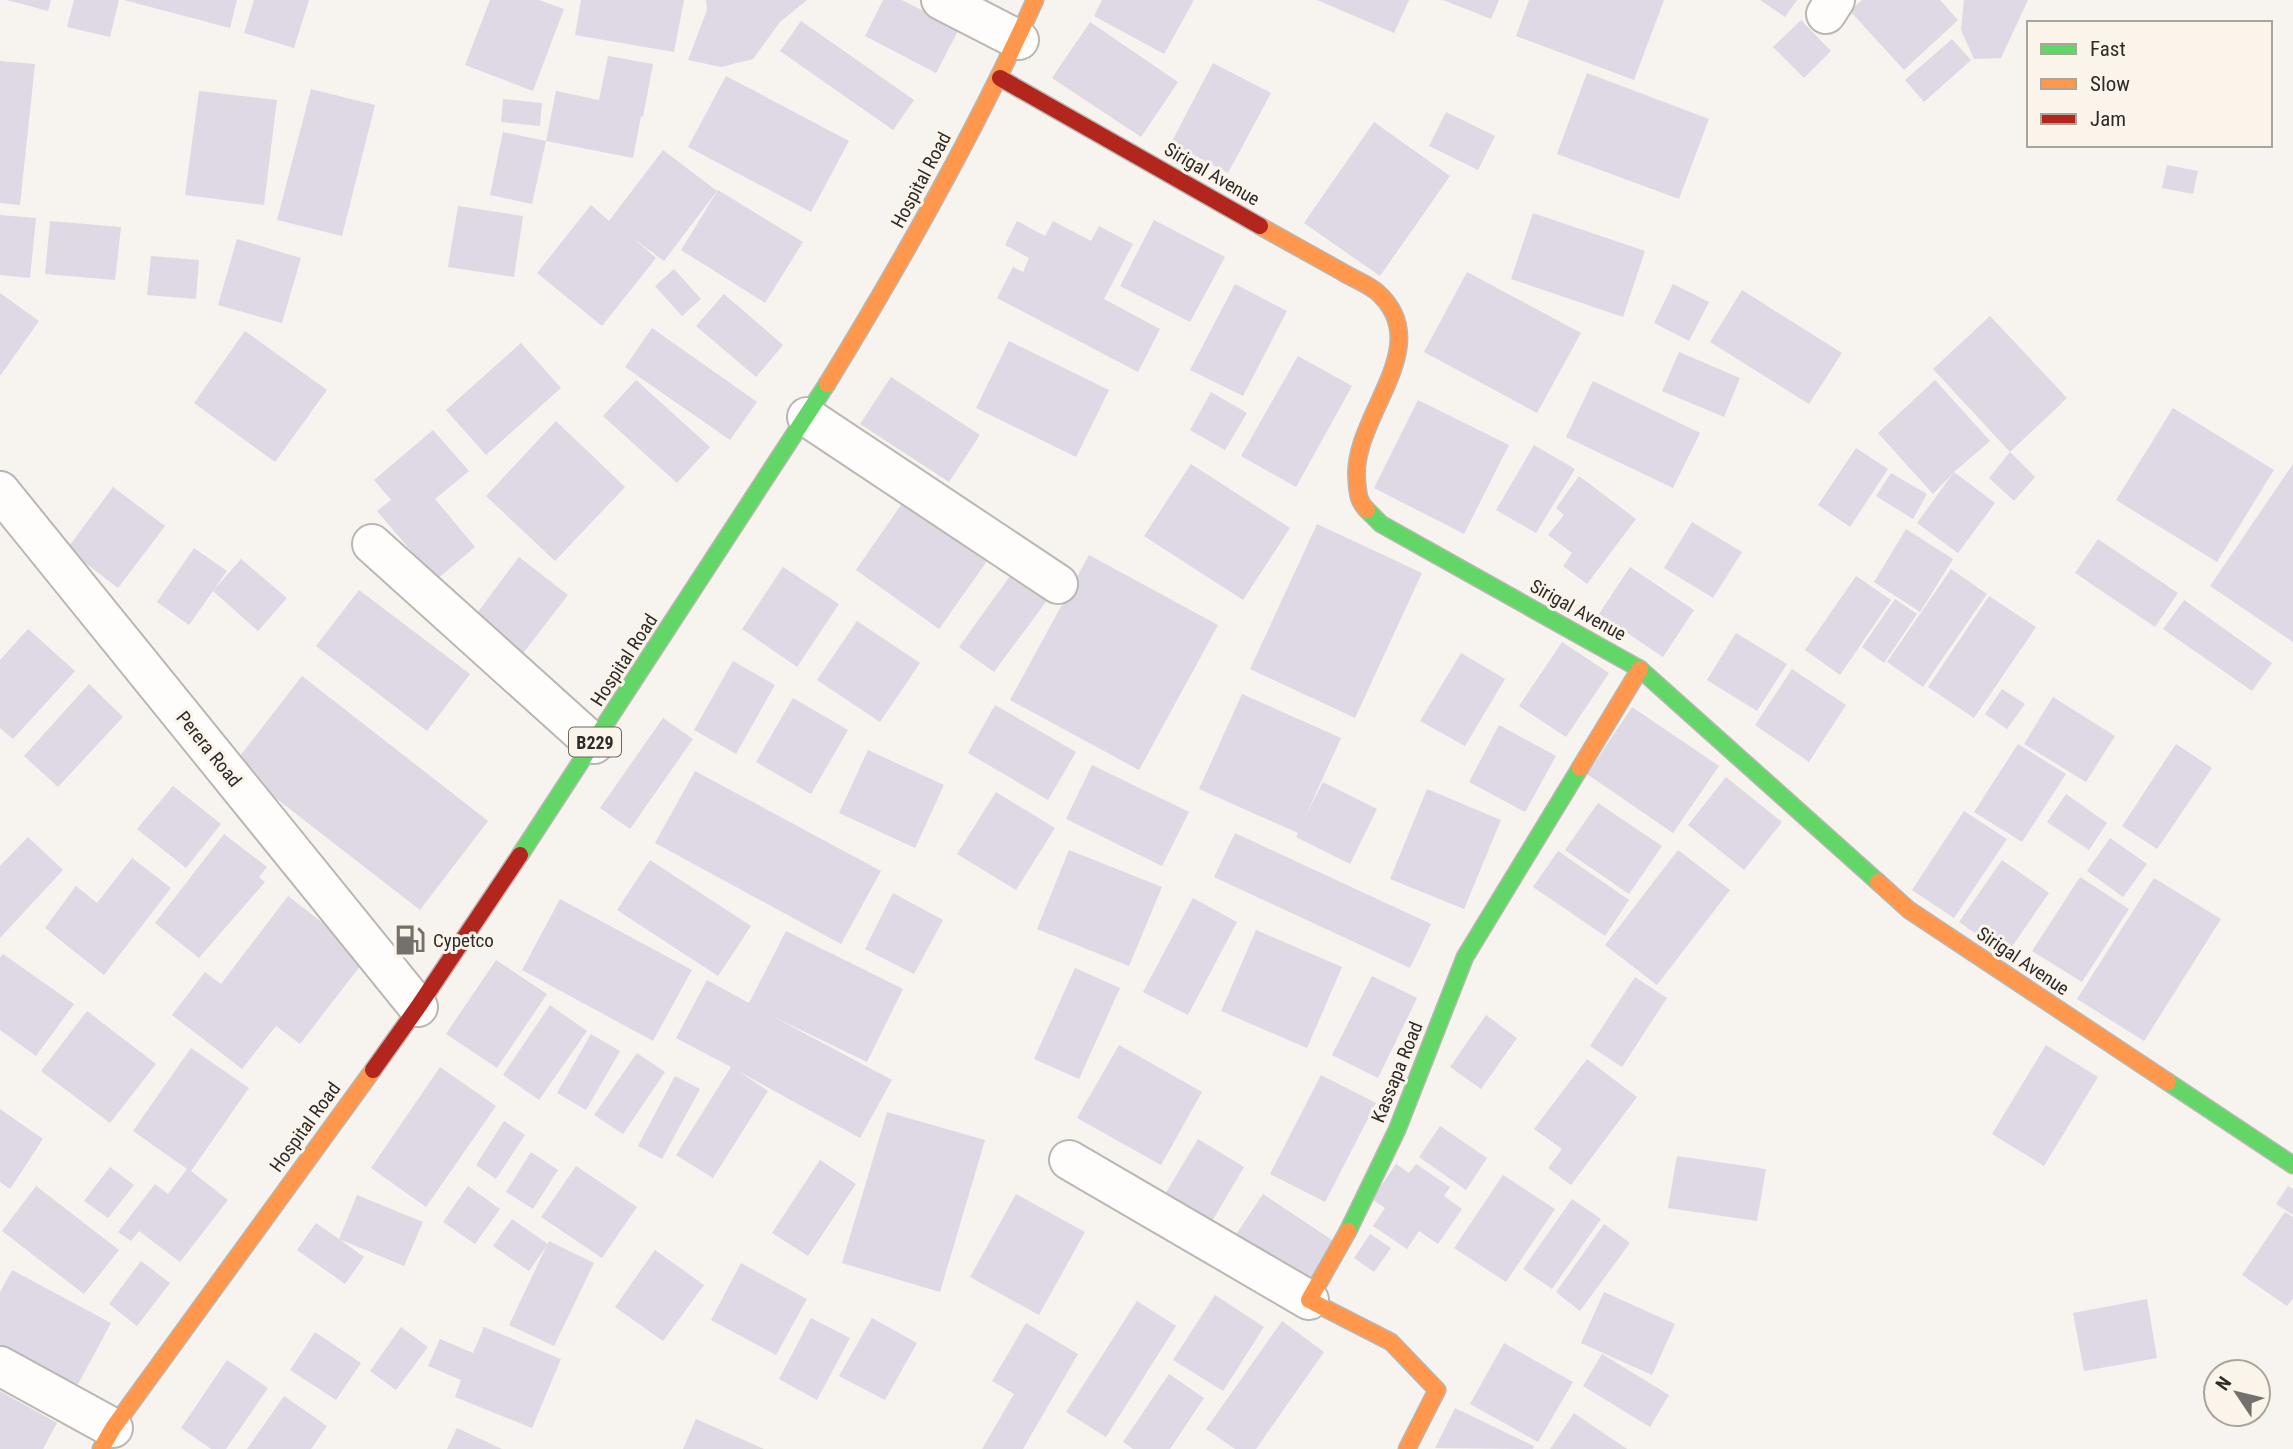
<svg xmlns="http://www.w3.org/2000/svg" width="2293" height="1449" font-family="'Roboto Condensed',sans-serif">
  <rect width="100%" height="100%" fill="#f7f3ee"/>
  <!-- building -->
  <g fill="#ded9e5">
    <path d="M7 0H51L48 11Z"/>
    <path d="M74 0H119L110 37 67 27Z"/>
    <path d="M124 0H237L230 28Z"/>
    <path d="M254 0H309L294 48 244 33Z"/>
    <path d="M490 0H539L564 9 533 91 465 65Z"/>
    <path d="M581 0H684L674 52 575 35Z"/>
    <path d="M706 0H807L780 22 753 59 721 67 688 60 707 10Z"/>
    <path d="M883 0H902L959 29 936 73 865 36Z"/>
    <path d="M1102 0H1194L1164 54 1094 16Z"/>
    <path d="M1317 0H1409L1394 33Z"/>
    <path d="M1443 0H1499L1491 19Z"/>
    <path d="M1529 0H1664L1634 80 1516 36Z"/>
    <path d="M1760 0H1797L1785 17Z"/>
    <path d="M1862 0H1940L1958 20 1904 70 1850 11Z"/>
    <path d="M1964 0H2028L2001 58 1974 59 1961 30Z"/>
    <path d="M1801 20 1831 51 1804 78 1773 47Z"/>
    <path d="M801 21 914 100 893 130 780 51Z"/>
    <path d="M1090 22 1178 82 1141 137 1052 78Z"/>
    <path d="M1952 39 1971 60 1924 102 1905 80Z"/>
    <path d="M608 56 653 64 643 117 641 116 633 158 546 141 556 91 599 100Z"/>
    <path d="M0 61 35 64 20 205 0 203Z"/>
    <path d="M1213 63 1271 93 1228 173 1171 143Z"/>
    <path d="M1587 73 1709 119 1679 199 1557 154Z"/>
    <path d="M726 76 849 141 811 212 688 147Z"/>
    <path d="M311 89 375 105 342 236 277 220Z"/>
    <path d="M199 91 277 100 264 205 185 195Z"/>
    <path d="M503 99 542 103 540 126 501 122Z"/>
    <path d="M1446 112 1495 136 1478 170 1429 146Z"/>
    <path d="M1374 122 1450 176 1380 276 1304 223Z"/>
    <path d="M503 132 546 141 532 204 490 195Z"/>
    <path d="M663 150 717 191 664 261 634 239 656 258 602 326 537 273 591 205 609 221Z"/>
    <path d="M2167 165 2198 171 2193 194 2162 188Z"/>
    <path d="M718 190 803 242 765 303 681 250Z"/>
    <path d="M458 206 523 216 514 277 448 267Z"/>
    <path d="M1533 213 1645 251 1623 317 1511 279Z"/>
    <path d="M0 215 36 218 30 278 0 275Z"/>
    <path d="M1154 220 1225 257 1190 322 1120 286Z"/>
    <path d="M50 221 121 227 115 280 45 274Z"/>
    <path d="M1017 221 1045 236 1053 221 1091 241 1099 226 1133 244 1104 299 1160 329 1138 372 997 298 1013 267 1023 272 1029 258 1005 245Z"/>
    <path d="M237 239 301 258 282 323 218 305Z"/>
    <path d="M151 256 199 260 196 299 147 295Z"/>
    <path d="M674 269 701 299 682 316 655 286Z"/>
    <path d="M1467 272 1581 333 1537 413 1424 352Z"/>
    <path d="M1235 284 1287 311 1243 396 1190 370Z"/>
    <path d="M1673 284 1709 302 1689 341 1654 323Z"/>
    <path d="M1742 290 1842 353 1809 404 1710 342Z"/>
    <path d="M0 293 39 321 0 376Z"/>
    <path d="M724 294 783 345 756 377 696 326Z"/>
    <path d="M1990 316 2067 398 2010 452 1933 369Z"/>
    <path d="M652 328 757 402 730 440 625 367Z"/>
    <path d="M245 331 327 390 275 462 194 403Z"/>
    <path d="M1009 341 1109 390 1076 457 976 408Z"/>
    <path d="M521 343 561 388 486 455 446 410Z"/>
    <path d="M1679 352 1740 378 1724 417 1662 391Z"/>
    <path d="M1298 356 1352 386 1296 487 1241 456Z"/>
    <path d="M891 377 980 435 949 482 860 424Z"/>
    <path d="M636 380 710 447 677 483 603 416Z"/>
    <path d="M1935 380 1990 441 1954 472 1995 503 1958 553 1917 523 1954 472 1933 494 1878 433Z"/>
    <path d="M1593 381 1700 433 1673 488 1566 437Z"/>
    <path d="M1211 392 1247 413 1225 450 1190 430Z"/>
    <path d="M1418 400 1509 445 1464 534 1374 488Z"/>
    <path d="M2173 408 2274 470 2217 562 2116 500Z"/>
    <path d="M556 421 625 487 555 561 486 496Z"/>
    <path d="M433 430 469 471 435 499 475 547 436 580 377 511 391 500 374 480Z"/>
    <path d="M1534 445 1575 469 1536 533 1496 510Z"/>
    <path d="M1856 448 1888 469 1850 527 1818 505Z"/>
    <path d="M2010 452 2035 477 2014 501 1989 478Z"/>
    <path d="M1191 464 1290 528 1243 600 1144 536Z"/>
    <path d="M2293 464V642L2210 586Z"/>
    <path d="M1891 473 1927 494 1913 519 1876 496Z"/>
    <path d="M1579 476 1636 519 1587 584 1563 566 1572 553 1548 535 1564 515 1556 508Z"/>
    <path d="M113 487 165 526 118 588 67 549Z"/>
    <path d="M903 502 987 561 939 629 856 570Z"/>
    <path d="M1692 522 1742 552 1713 598 1664 568Z"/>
    <path d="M1317 524 1422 573 1355 718 1250 669Z"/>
    <path d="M1906 529 1953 559 1920 612 1874 582Z"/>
    <path d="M2098 539 2178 593 2155 627 2075 573Z"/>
    <path d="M194 548 227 571 213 591 241 559 287 598 258 631 213 591 189 625 157 602Z"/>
    <path d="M1089 555 1218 625 1139 770 1010 700Z"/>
    <path d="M519 557 568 595 514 665 466 628Z"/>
    <path d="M783 567 839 604 797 667 742 629Z"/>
    <path d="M1630 567 1694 610 1663 657 1599 614Z"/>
    <path d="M1015 569 1051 595 994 672 959 647Z"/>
    <path d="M1951 569 1987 594 1923 687 1887 662Z"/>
    <path d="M1856 576 1891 600 1840 675 1805 650Z"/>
    <path d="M359 590 470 674 427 731 316 646Z"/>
    <path d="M1989 596 2036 627 1974 718 1928 687Z"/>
    <path d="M1895 599 1917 614 1884 663 1862 647Z"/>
    <path d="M2184 600 2272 663 2252 691 2163 629Z"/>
    <path d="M857 621 920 663 880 722 817 680Z"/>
    <path d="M28 629 75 671 13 739 0 728V660Z"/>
    <path d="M1736 633 1787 664 1757 711 1707 680Z"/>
    <path d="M1562 642 1609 673 1566 737 1519 706Z"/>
    <path d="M1461 653 1505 679 1465 746 1420 721Z"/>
    <path d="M733 661 775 685 736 754 694 730Z"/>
    <path d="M1792 669 1846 705 1809 762 1755 725Z"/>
    <path d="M302 676 488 821 420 910 233 765Z"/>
    <path d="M89 684 123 717 58 787 24 756Z"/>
    <path d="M2002 689 2025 704 2007 729 1985 714Z"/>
    <path d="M1242 694 1341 738 1305 817 1323 782 1377 809 1350 864 1296 837 1298 833 1199 789Z"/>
    <path d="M2053 697 2115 736 2086 782 2024 744Z"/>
    <path d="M793 698 848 730 811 794 756 762Z"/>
    <path d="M995 705 1076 752 1048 800 968 753Z"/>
    <path d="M1632 707 1719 766 1673 833 1587 774Z"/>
    <path d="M663 718 693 739 630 829 600 808Z"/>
    <path d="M1499 725 1556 756 1525 812 1469 782Z"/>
    <path d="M2018 744 2066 774 2022 842 1974 812Z"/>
    <path d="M2176 744 2212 768 2157 849 2122 826Z"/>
    <path d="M868 750 944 785 915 848 839 813Z"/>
    <path d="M1092 765 1189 812 1162 866 1066 819Z"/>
    <path d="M695 771 881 871 841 944 655 843Z"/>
    <path d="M1726 777 1782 822 1744 870 1688 825Z"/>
    <path d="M173 786 221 824 186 868 137 829Z"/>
    <path d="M1427 789 1501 820 1464 909 1390 879Z"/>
    <path d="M996 792 1055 828 1016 890 957 854Z"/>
    <path d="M2066 794 2107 823 2089 850 2047 822Z"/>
    <path d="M1598 803 1662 846 1629 894 1565 850Z"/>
    <path d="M1964 811 2007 839 1954 918 1912 890Z"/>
    <path d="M1235 833 1431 924 1410 968 1214 877Z"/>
    <path d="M224 834 267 867 259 877 265 882 199 958 155 923Z"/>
    <path d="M28 837 63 870 0 938V866Z"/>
    <path d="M2110 838 2147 864 2123 897 2087 871Z"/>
    <path d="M1069 850 1162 887 1129 966 1037 929Z"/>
    <path d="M1678 850 1730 890 1657 985 1605 945Z"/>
    <path d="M1558 851 1629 900 1605 936 1533 887Z"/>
    <path d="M132 858 171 888 104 975 45 928 76 886 97 903Z"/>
    <path d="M650 860 751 926 718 976 617 910Z"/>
    <path d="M2002 860 2049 893 2006 955 1959 922Z"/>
    <path d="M2080 877 2129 909 2082 982 2032 951Z"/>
    <path d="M2154 878 2221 919 2144 1041 2077 999Z"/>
    <path d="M893 893 943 920 914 974 865 949Z"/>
    <path d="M288 896 367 957 300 1044 276 1026 242 1069 172 1015 205 972 221 984Z"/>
    <path d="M1193 898 1237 922 1188 1015 1143 992Z"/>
    <path d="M560 899 692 970 653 1041 522 970Z"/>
    <path d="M1256 930 1342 967 1307 1048 1221 1011Z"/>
    <path d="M786 931 903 989 867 1062 770 1015 892 1080 860 1138 738 1071 768 1091 713 1178 676 1155 731 1067 676 1038 707 980 749 1003Z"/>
    <path d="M3 954 74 1004 36 1056 0 1030V958Z"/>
    <path d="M496 960 547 994 497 1068 446 1034Z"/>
    <path d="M1075 968 1120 988 1079 1079 1034 1059Z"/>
    <path d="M1372 976 1417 998 1378 1078 1332 1055Z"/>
    <path d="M1635 977 1667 998 1622 1067 1590 1046Z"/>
    <path d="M550 1005 587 1031 539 1100 503 1075Z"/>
    <path d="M87 1011 156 1064 110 1123 41 1071Z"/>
    <path d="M1486 1015 1517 1038 1481 1089 1450 1067Z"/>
    <path d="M591 1034 620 1051 586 1110 557 1093Z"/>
    <path d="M1119 1045 1202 1092 1161 1165 1077 1118Z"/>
    <path d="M2046 1045 2098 1077 2044 1166 1992 1134Z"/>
    <path d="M191 1048 249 1088 191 1171 228 1200 180 1262 139 1231 131 1241 118 1232 155 1184 168 1194 187 1169 133 1131Z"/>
    <path d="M637 1053 665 1072 623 1134 594 1115Z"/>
    <path d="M1587 1059 1637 1097 1571 1185 1548 1168 1562 1149 1534 1129Z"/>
    <path d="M440 1067 496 1106 426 1207 371 1168Z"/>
    <path d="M1321 1075 1376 1103 1325 1202 1270 1174Z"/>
    <path d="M675 1076 700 1089 662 1159 638 1146Z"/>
    <path d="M0 1109 43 1139 10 1189 0 1182Z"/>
    <path d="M887 1112 985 1140 940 1292 842 1263Z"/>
    <path d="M504 1121 525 1135 496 1179 476 1165Z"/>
    <path d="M1440 1126 1487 1158 1466 1190 1419 1157Z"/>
    <path d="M1198 1139 1244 1167 1208 1228 1161 1201Z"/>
    <path d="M531 1152 558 1170 533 1209 506 1192Z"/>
    <path d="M1677 1156 1766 1169 1757 1221 1668 1208Z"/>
    <path d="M820 1160 856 1184 808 1256 772 1233Z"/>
    <path d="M1396 1164 1409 1173 1416 1164 1450 1187 1444 1196 1462 1209 1438 1244 1419 1231 1407 1249 1373 1226 1385 1208 1372 1199Z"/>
    <path d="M576 1166 637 1207 602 1258 541 1217Z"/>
    <path d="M110 1167 134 1185 108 1218 84 1201Z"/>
    <path d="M1503 1175 1555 1209 1506 1282 1454 1248Z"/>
    <path d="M36 1186 119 1250 84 1294 2 1231Z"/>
    <path d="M468 1186 500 1209 475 1244 443 1222Z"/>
    <path d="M2288 1186 2293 1189V1215L2276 1204Z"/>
    <path d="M1016 1194 1085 1232 1039 1315 970 1277Z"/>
    <path d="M1263 1194 1338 1244 1307 1289 1233 1239Z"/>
    <path d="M357 1195 423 1222 404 1266 339 1239 364 1257 345 1284 297 1250 316 1223 339 1239Z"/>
    <path d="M1572 1199 1601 1219 1552 1289 1523 1269Z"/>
    <path d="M2285 1212 2293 1217V1298L2287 1306 2242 1275Z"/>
    <path d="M512 1219 548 1244 529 1271 493 1246Z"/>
    <path d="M1604 1224 1630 1243 1580 1311 1556 1292Z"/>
    <path d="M1370 1234 1391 1248 1374 1272 1354 1258Z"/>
    <path d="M549 1241 594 1263 554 1346 509 1325Z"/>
    <path d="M655 1250 704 1285 663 1341 615 1307Z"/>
    <path d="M141 1261 170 1283 137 1326 109 1304Z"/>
    <path d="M741 1263 807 1299 776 1355 711 1320Z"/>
    <path d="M12 1270 111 1323 77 1386 0 1345V1292Z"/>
    <path d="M1604 1292 1675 1324 1652 1375 1581 1343Z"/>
    <path d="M1215 1295 1264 1327 1223 1391 1173 1360Z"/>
    <path d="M2147 1299 2157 1358 2084 1371 2073 1313Z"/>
    <path d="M1137 1301 1176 1326 1106 1437 1066 1412Z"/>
    <path d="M811 1318 850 1338 817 1400 779 1379Z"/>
    <path d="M872 1318 917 1343 885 1400 839 1376Z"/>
    <path d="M1282 1321 1324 1352 1256 1449H1235L1206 1429Z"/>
    <path d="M1026 1323 1078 1354 1023 1449H982L1014 1394 992 1381Z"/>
    <path d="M401 1327 428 1347 396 1390 370 1371Z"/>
    <path d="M484 1327 561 1359 532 1428 455 1397 461 1380 428 1366 440 1339 473 1353Z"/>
    <path d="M315 1332 361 1363 336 1400 290 1370Z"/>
    <path d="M1504 1343 1573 1382 1538 1442 1470 1404Z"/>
    <path d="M1602 1354 1669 1395 1650 1427 1583 1386Z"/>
    <path d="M227 1360 268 1388 226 1449H211L181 1428Z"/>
    <path d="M1169 1374 1204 1398 1170 1449H1133L1123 1442Z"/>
    <path d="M0 1391 57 1423 43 1449H0Z"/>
    <path d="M284 1396 327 1426 311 1449H247Z"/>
    <path d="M1455 1408 1534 1446 1533 1449 1435 1448Z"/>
    <path d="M1574 1413 1627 1449H1550Z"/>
    <path d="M696 1419 764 1449H683Z"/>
    <path d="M457 1428 502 1449H447Z"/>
  </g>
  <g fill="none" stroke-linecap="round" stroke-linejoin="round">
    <!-- street casing -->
    <g stroke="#bab7b3" stroke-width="42">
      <g id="street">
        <path d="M941 0 1019 40"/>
        <path d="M1826 14 1835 0"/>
        <path d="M807 417 1058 584"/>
        <path d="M0 491 418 1007"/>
        <path d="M372 544 594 744"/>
        <path d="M1069 1160 1309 1300"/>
        <path d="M0 1366 113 1428"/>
      </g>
    </g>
    <!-- fast casing -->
    <g stroke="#bab7b3" stroke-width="19">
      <g id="fast">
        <path d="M1367 510 1381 524 1640 669 1878 882"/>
        <path d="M520 855 827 384"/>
        <path d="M2168 1082 2293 1165"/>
        <path d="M1348 1231 1397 1130 1465 957 1580 768"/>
      </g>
    </g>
    <!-- slow casing -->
    <g stroke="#bab7b3" stroke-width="19">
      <g id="slow">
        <path d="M1260 226C1288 242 1316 257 1344 273 1354 279 1368 284 1377 292 1439 347 1349 418 1357 482 1358 494 1358 501 1367 510"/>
        <path d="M827 384C903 260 975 133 1035 0"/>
        <path d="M1580 768 1640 669"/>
        <path d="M1878 882 1909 910 2168 1082"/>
        <path d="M1348 1231 1309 1300 1391 1342 1437 1390 1407 1449"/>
        <path d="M101 1449 113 1428 373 1070"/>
      </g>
    </g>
    <!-- jam casing -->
    <g stroke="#bab7b3" stroke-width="19">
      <g id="jam">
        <path d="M1000 78 1260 226"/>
        <path d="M373 1070 418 1007 520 855"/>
      </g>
    </g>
    <!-- street -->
    <use href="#street" stroke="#fefdfc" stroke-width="38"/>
    <!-- fast -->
    <use href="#fast" stroke="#63d668" stroke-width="16"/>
    <!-- slow -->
    <use href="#slow" stroke="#ff974d" stroke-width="16"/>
    <!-- jam -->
    <use href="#jam" stroke="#b3261e" stroke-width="16"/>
  </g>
  <!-- icons -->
  <defs>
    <g id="fuel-bare" transform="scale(2.415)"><path d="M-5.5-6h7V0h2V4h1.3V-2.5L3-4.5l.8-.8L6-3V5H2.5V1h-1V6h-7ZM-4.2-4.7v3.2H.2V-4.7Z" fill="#74716d" stroke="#fbf4ea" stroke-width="2.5" paint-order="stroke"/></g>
  </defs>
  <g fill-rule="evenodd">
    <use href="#fuel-bare" x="410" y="940"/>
  </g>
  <g text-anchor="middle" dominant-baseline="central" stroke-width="6" stroke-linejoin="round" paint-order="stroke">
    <!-- shield labels -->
    <rect fill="#fbf4ea" stroke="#6c6762" stroke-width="2" x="569" y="727.5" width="52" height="29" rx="5"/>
    <g font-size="18" font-weight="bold" fill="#2e2b28">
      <text x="595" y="742">B229</text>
    </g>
    <!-- street labels -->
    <g font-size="19" fill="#2e2b28" stroke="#fbf4ea">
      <text transform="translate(1212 174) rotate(30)">Sirigal Avenue</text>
      <text transform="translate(921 180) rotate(-62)">Hospital Road</text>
      <text transform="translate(1578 610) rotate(29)">Sirigal Avenue</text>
      <text transform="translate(624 660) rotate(-57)">Hospital Road</text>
      <text transform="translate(209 749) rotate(51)">Perera Road</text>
      <text transform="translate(2023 961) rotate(34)">Sirigal Avenue</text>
      <text transform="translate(1397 1072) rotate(-68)">Kassapa Road</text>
      <text transform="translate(305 1127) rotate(-54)">Hospital Road</text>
    </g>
    <!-- poi labels -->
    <g font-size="19" fill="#2e2b28" stroke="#fbf4ea" text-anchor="start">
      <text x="433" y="940">Cypetco</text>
    </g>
  </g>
  <!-- legend -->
  <rect x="2027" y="21" width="245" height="126" fill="#fbf4ea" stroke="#a9a49c" stroke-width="2"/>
  <rect x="2041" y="44" width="35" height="10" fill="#63d668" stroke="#a9a49c" stroke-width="2"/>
  <text x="2090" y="56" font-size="21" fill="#2e2b28">Fast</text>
  <rect x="2041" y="79" width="35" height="10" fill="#ff974d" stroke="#a9a49c" stroke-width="2"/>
  <text x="2090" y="91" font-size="21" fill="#2e2b28">Slow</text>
  <rect x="2041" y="114" width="35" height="10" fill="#b3261e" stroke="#a9a49c" stroke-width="2"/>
  <text x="2090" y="126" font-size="21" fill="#2e2b28">Jam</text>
  <!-- north arrow -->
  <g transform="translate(2237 1393) rotate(305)"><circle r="33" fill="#fbf4ea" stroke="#a9a49c" stroke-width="2"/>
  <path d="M0-5L12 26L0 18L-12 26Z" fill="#74716d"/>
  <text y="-10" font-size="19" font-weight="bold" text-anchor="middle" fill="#2e2b28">N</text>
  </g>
</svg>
